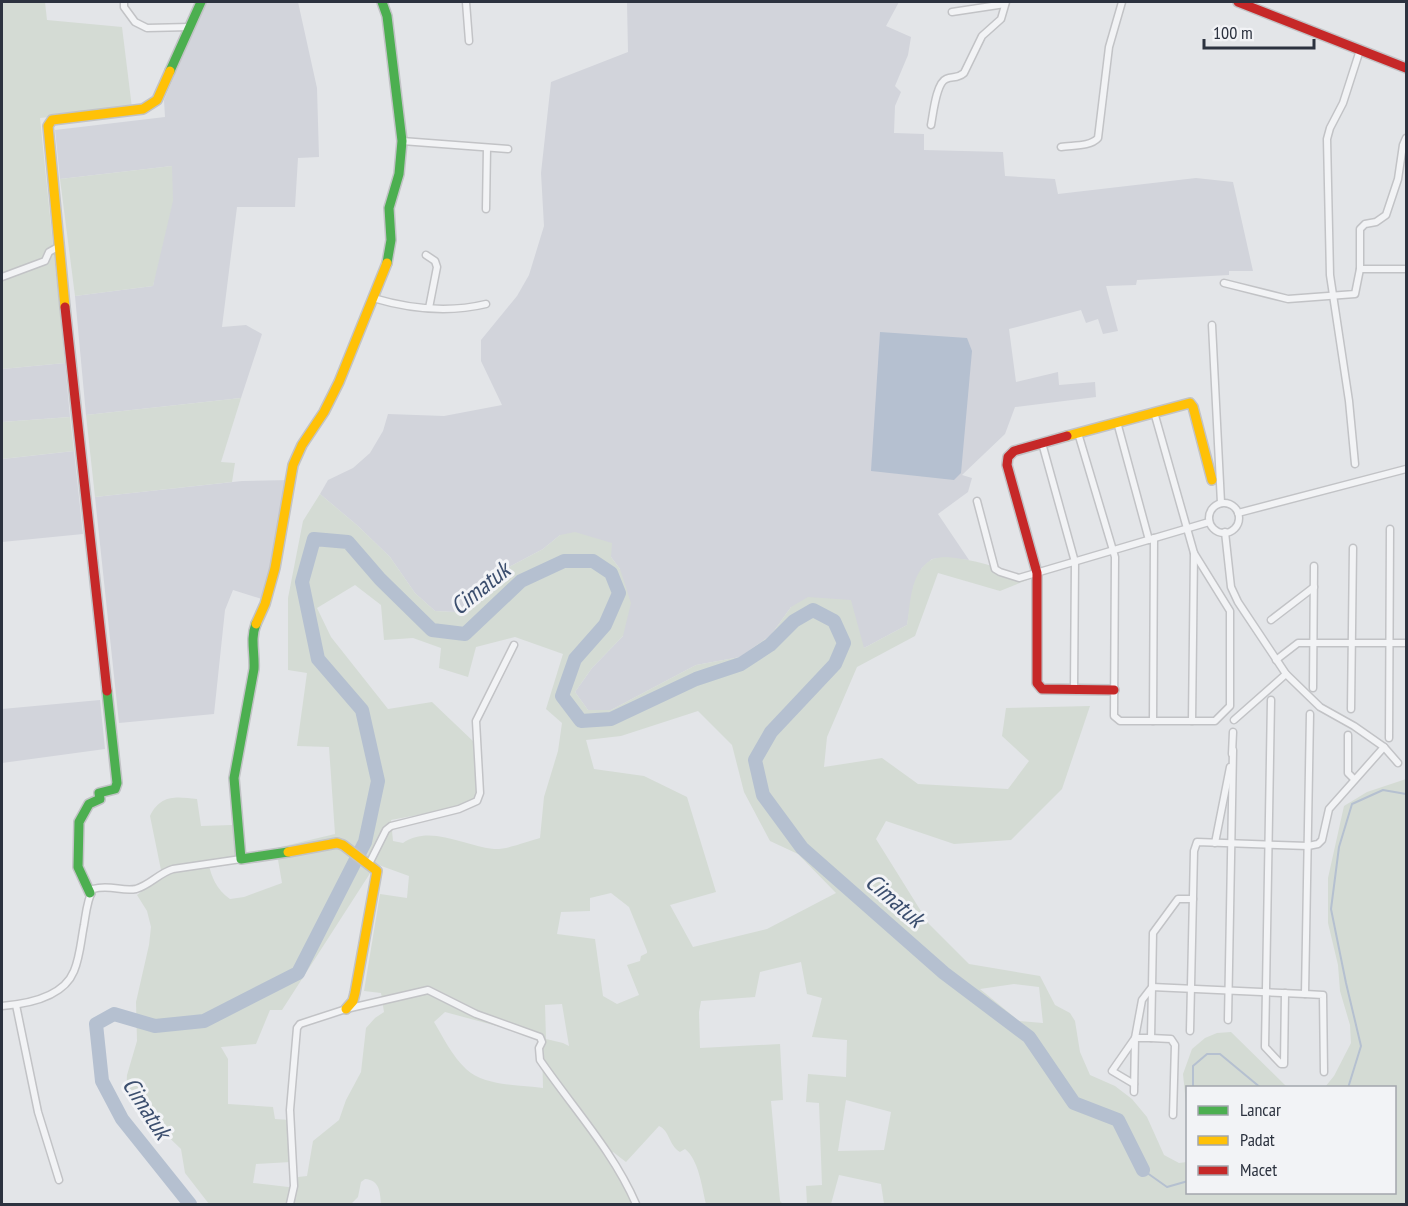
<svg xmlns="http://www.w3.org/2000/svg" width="1408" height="1206" font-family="'PT Sans Narrow',sans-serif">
  <rect width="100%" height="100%" fill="#e3e5e8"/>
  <!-- built -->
  <g fill="#d2d4db">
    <path d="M206 2H298L317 88 319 157 298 158 295 207H237L222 327 246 325 262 334 241 398 86 415 75 296 153 286 172 166 60 179 55 130 165 117 164 100Z"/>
    <path d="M627 2H899L886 26 911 37 908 55 895 86 901 92 895 106 894 133 924 134V150L1003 152 1005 176 1055 179 1058 194 1196 178 1233 182 1253 271H1229V275L1137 280 1136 285 1106 286 1118 331 1103 334 1098 319 1086 323 1081 310 1009 329 1016 382 1058 372 1059 385 1095 382 1096 397 1015 407 1005 434 962 475 972 478 968 492 938 514 969 560 942 558 932 559 922 568 914 585 907 625 864 648 791 607 771 635 740 657 696 665 611 710H588L575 692 592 668 623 636 620 569 611 557 560 535 543 549 509 567 489 592 469 609 455 612 435 611 415 593 390 557 358 526 320 494 328 480 353 468 370 453 383 431 388 414 444 416 502 405 481 361V340L517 296 529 275 544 226 541 173 551 82 628 52Z"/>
    <path d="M65 363 70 417 2 422V369Z"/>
    <path d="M74 451 83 534 2 542V459Z"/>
    <path d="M291 480 265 600 233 590 225 610 214 714 119 723 95 497 242 481Z"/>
    <path d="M100 700 105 749 2 763V709Z"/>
  </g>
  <!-- green -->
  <g fill="#d4dbd4" fill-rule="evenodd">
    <path d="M2 2H45L47 20 122 27 132 108 40 118 65 363 2 369Z"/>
    <path d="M172 166 173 201 153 286 75 296 60 179Z"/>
    <path d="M241 398 221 462 235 463 232 482 95 497 86 415Z"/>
    <path d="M70 417 74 451 2 459V422Z"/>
    <path d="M320 494 358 526 390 557 415 593 435 611 455 612 469 609 489 592 509 567 543 549 560 535 575 532 612 543 611 557 620 569 631 603 623 636 592 668 575 692 588 710H611L696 665 740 657 771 635 791 607 808 597 851 600 864 648 907 625C910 607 910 583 922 568 924 565 930 560 933 559 954 551 1010 572 1032 578L1000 591 938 573 915 636 857 667 827 737 824 767 882 758 918 784 1008 789 1029 761 1002 736 1006 708 1090 706 1062 789 1011 840 954 844 886 821 876 839 929 924 969 964 1040 976 1055 1005 1070 1013 1075 1021 1080 1052 1090 1075 1115 1086 1132 1099 1147 1117 1164 1155 1179 1163 1187 1162 1188 1192H1394V1088L1325 1087 1334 1076 1351 1043 1350 1025 1340 991 1338 965 1328 923V878L1344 806 1367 792 1406 779V1204H884L881 1184 839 1175 831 1204H807L806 1186 822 1185 819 1103 806 1102 808 1074 846 1077 847 1040 812 1037 822 998 807 994 801 962 760 972 755 997 701 1001 699 1012 700 1048 780 1044 783 1100 771 1101 780 1201 783 1204H706C702 1188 699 1160 685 1149L680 1152C669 1146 670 1131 659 1126L626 1162 613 1152 606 1158 635 1204H381C380 1193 380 1180 365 1179L361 1182 358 1197 351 1204H244L242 1203 238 1204H209L185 1173 181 1149 126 1096 127 1075 137 1041 136 1002 149 945 151 927 147 911 137 895 152 883 161 870 150 816C161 794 176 797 197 799L201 826 232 825 238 856 208 862C212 878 216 889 230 899L244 897 282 883 276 848 335 834 329 747 297 746 307 673 288 670V598L303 521ZM355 585 381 605 384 640 413 638 441 648 439 668 468 677 476 647 515 637 563 654 546 709 562 723 558 751 544 797 540 838C528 841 506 850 494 849 467 847 430 824 403 843L393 841 391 820 471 805 480 793 475 743 432 702 388 709 331 637 317 608ZM698 711 732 745 744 792 770 841 798 854 836 893 767 929 693 947 670 905 716 892 687 797 644 776 594 769 586 740 621 736ZM376 864 409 876 407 898 380 894 364 991 381 993 384 1012 375 1018 366 1028 361 1072 346 1100 339 1120 313 1141 307 1176 298 1177 297 1188 253 1183 256 1164 291 1162 290 1120 275 1119 273 1107 228 1104V1059L221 1047 256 1044 270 1010H282ZM611 893 629 907 647 951V953L641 956 640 961 627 965 639 995 617 1004 603 996 595 939 557 934 561 912 590 911V898ZM1014 984 1039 987 1043 1023 1019 1021 980 989ZM562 1004 569 1046 563 1043 546 1039 545 1005ZM445 1012 545 1039 542 1046 543 1088C519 1085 484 1086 466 1069 452 1056 443 1037 434 1022ZM846 1100 891 1112 884 1150 838 1151Z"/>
    <path d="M1231 1032 1287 1087 1188 1088 1187 1113 1183 1074 1192 1049 1205 1038 1217 1033Z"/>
  </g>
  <!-- water -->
  <path fill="#b5c0d0" d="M880 332 967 338 972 351 961 473 954 480 871 471Z"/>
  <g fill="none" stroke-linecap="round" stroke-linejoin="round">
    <!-- stream -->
    <g stroke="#b5c0d0" stroke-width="2">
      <path d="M1193 1088V1066L1207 1054H1220L1261 1088"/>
      <path d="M1348 1088 1361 1046 1346 983 1331 909 1339 847 1352 804 1383 790 1406 794"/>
      <path d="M1143 1170 1167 1187 1188 1181"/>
    </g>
    <!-- river -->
    <path stroke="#b5c0d0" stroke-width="14" d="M190 1204 122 1119 102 1081 96 1024 114 1014 155 1026 204 1021 298 973 365 842 378 781 362 710 318 659 302 582 314 539 348 542 380 579 432 630 465 634 521 581 564 561H593L611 573 619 593 605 625 575 659 562 696 581 721 611 719 696 679 741 664 770 645 794 621 813 610 834 621 844 643 835 664 771 732 755 760 763 795 802 848 944 973 1029 1037 1074 1103 1118 1120 1143 1170"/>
    <!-- street casing -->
    <g stroke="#c2c3c6" stroke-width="9">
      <g id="street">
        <path d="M124 2V7L135 22 147 28 190 27"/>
        <path d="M466 2 469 41"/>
        <path d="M952 12 1005 4"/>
        <path d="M931 125C933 115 936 83 946 79 953 76 957 79 964 73L982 36 1001 19 1006 2"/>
        <path d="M402 141 508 149"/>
        <path d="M1061 147C1072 145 1090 147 1098 138L1109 47 1122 2"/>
        <path d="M486 209 487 148"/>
        <path d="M426 255 435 261 437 267 429 308"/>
        <path d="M1360 269H1406"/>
        <path d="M2 277 45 261 49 252 58 247"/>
        <path d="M1224 283 1288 299 1355 294 1360 269V229L1365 224 1376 222 1386 215 1398 179 1403 145 1406 138"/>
        <path d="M373 298C410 309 449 313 486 304"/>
        <path d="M1212 325 1221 503"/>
        <path d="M1154 412 1194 553 1192 721"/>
        <path d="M1117 422 1149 540"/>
        <path d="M1078 433 1115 557 1114 716 1120 721H1215L1230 706V611L1194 553"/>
        <path d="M1042 443 1075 562 1074 689"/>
        <path d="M1355 464 1349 401 1330 275 1327 139 1330 128 1343 103 1360 50"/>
        <path d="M977 501 995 569 1000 572 1019 578 1209 522"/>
        <circle cx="1224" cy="518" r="15"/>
        <path d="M1238 513 1406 469"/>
        <path d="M1225 532 1231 587 1238 602 1286 674 1320 707 1354 726 1384 747 1398 763"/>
        <path d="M1271 620 1314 587"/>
        <path d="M1276 660 1298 643H1406"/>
        <path d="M1313 688 1314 566"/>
        <path d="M1271 700 1265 1047 1281 1064H1284L1285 993"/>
        <path d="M1351 709 1353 548"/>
        <path d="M1234 720 1286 674"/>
        <path d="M1153 721 1154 538"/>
        <path d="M1348 735V773L1354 779"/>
        <path d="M1389 738 1390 529"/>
        <path d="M1232 754 1233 732"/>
        <path d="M1215 843 1230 767"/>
        <path d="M369 864 386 830 391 826 459 809 477 801 480 793 476 721 514 645"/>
        <path d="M1305 994 1323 995 1324 1072"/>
        <path d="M16 1005 38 1112 59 1180"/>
        <path d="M2 1006C27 1004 63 998 74 971 80 957 81 940 84 925 86 913 87 900 93 889 110 884 122 892 136 889 150 885 159 873 173 869L241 859"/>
        <path d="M1228 1020 1233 750"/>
        <path d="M1190 1031 1194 851 1197 842 1308 846 1318 844 1322 840 1329 809 1384 747"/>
        <path d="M1151 1038 1171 1039 1175 1045 1173 1115"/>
        <path d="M1134 1084 1112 1071 1135 1038H1151L1152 987 1305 994 1310 714"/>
        <path d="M1134 1092 1135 1038 1142 1000 1152 987 1153 933 1178 899H1193"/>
        <path d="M290 1204 294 1186 290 1110 297 1028 300 1024 346 1009 428 990 476 1014 540 1037 542 1042 539 1048 540 1060C573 1108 613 1151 636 1204"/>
      </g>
    </g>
    <!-- fast casing -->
    <g stroke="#c2c3c6" stroke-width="12">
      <g id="fast">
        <path d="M382 2 387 16 402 141 399 174 389 208 391 240 387 263"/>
        <path d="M170 71 201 2"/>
        <path d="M256 624C250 639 255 653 254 669L234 778 241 859 288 852"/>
        <path d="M90 893 78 867 79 822 89 804 100 799 99 793 115 789 117 783 107 691"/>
      </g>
    </g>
    <!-- slow casing -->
    <g stroke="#c2c3c6" stroke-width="12">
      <g id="slow">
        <path d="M65 307 48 126 52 120 143 109 157 100 170 71"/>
        <path d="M1067 436 1190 403 1193 407 1212 480"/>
        <path d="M256 624 265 604 275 568 293 465 302 445 324 412 339 382 387 263"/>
        <path d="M288 852 337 843 343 845 377 871 355 993 353 1001 346 1009"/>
      </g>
    </g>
    <!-- jam casing -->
    <g stroke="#c2c3c6" stroke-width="12">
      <g id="jam">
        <path d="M1238 2 1406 68"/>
        <path d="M65 307 107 691"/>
        <path d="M1067 436 1014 451 1008 457 1007 465 1037 573V683L1042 689 1114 690"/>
      </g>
    </g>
    <!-- street -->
    <use href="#street" stroke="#f2f3f5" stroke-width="6"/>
    <!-- fast -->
    <use href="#fast" stroke="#4caf50" stroke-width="9"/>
    <!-- slow -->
    <use href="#slow" stroke="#ffc107" stroke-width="9"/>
    <!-- jam -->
    <use href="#jam" stroke="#c62828" stroke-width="9"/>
  </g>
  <g text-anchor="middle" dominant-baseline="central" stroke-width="6" stroke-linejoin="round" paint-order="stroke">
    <!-- water labels -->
    <g font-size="24" font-style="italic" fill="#3b4e6e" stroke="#f2f3f6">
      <text transform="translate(480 588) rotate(-39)">Cimatuk</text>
      <text transform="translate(895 900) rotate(41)">Cimatuk</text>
      <text transform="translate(147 1108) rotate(57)">Cimatuk</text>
    </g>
  </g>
  <!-- border -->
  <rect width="1408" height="1206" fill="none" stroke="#2c323f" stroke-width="6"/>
  <!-- legend -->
  <rect x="1186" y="1086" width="210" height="108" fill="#f2f3f6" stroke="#a3a6ad" stroke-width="1.5"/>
  <rect x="1198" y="1106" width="30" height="9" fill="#4caf50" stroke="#a3a6ad" stroke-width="1.5"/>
  <text x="1240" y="1116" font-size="18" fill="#2c323f">Lancar</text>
  <rect x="1198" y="1136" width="30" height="9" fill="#ffc107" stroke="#a3a6ad" stroke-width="1.5"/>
  <text x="1240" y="1146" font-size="18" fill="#2c323f">Padat</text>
  <rect x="1198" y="1166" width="30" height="9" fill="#c62828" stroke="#a3a6ad" stroke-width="1.5"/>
  <text x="1240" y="1176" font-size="18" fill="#2c323f">Macet</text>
  <!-- scale -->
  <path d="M1204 39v9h110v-9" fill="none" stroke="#2c323f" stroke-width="3"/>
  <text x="1213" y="39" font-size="18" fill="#2c323f" stroke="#f2f3f6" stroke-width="4.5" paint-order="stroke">100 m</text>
</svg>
